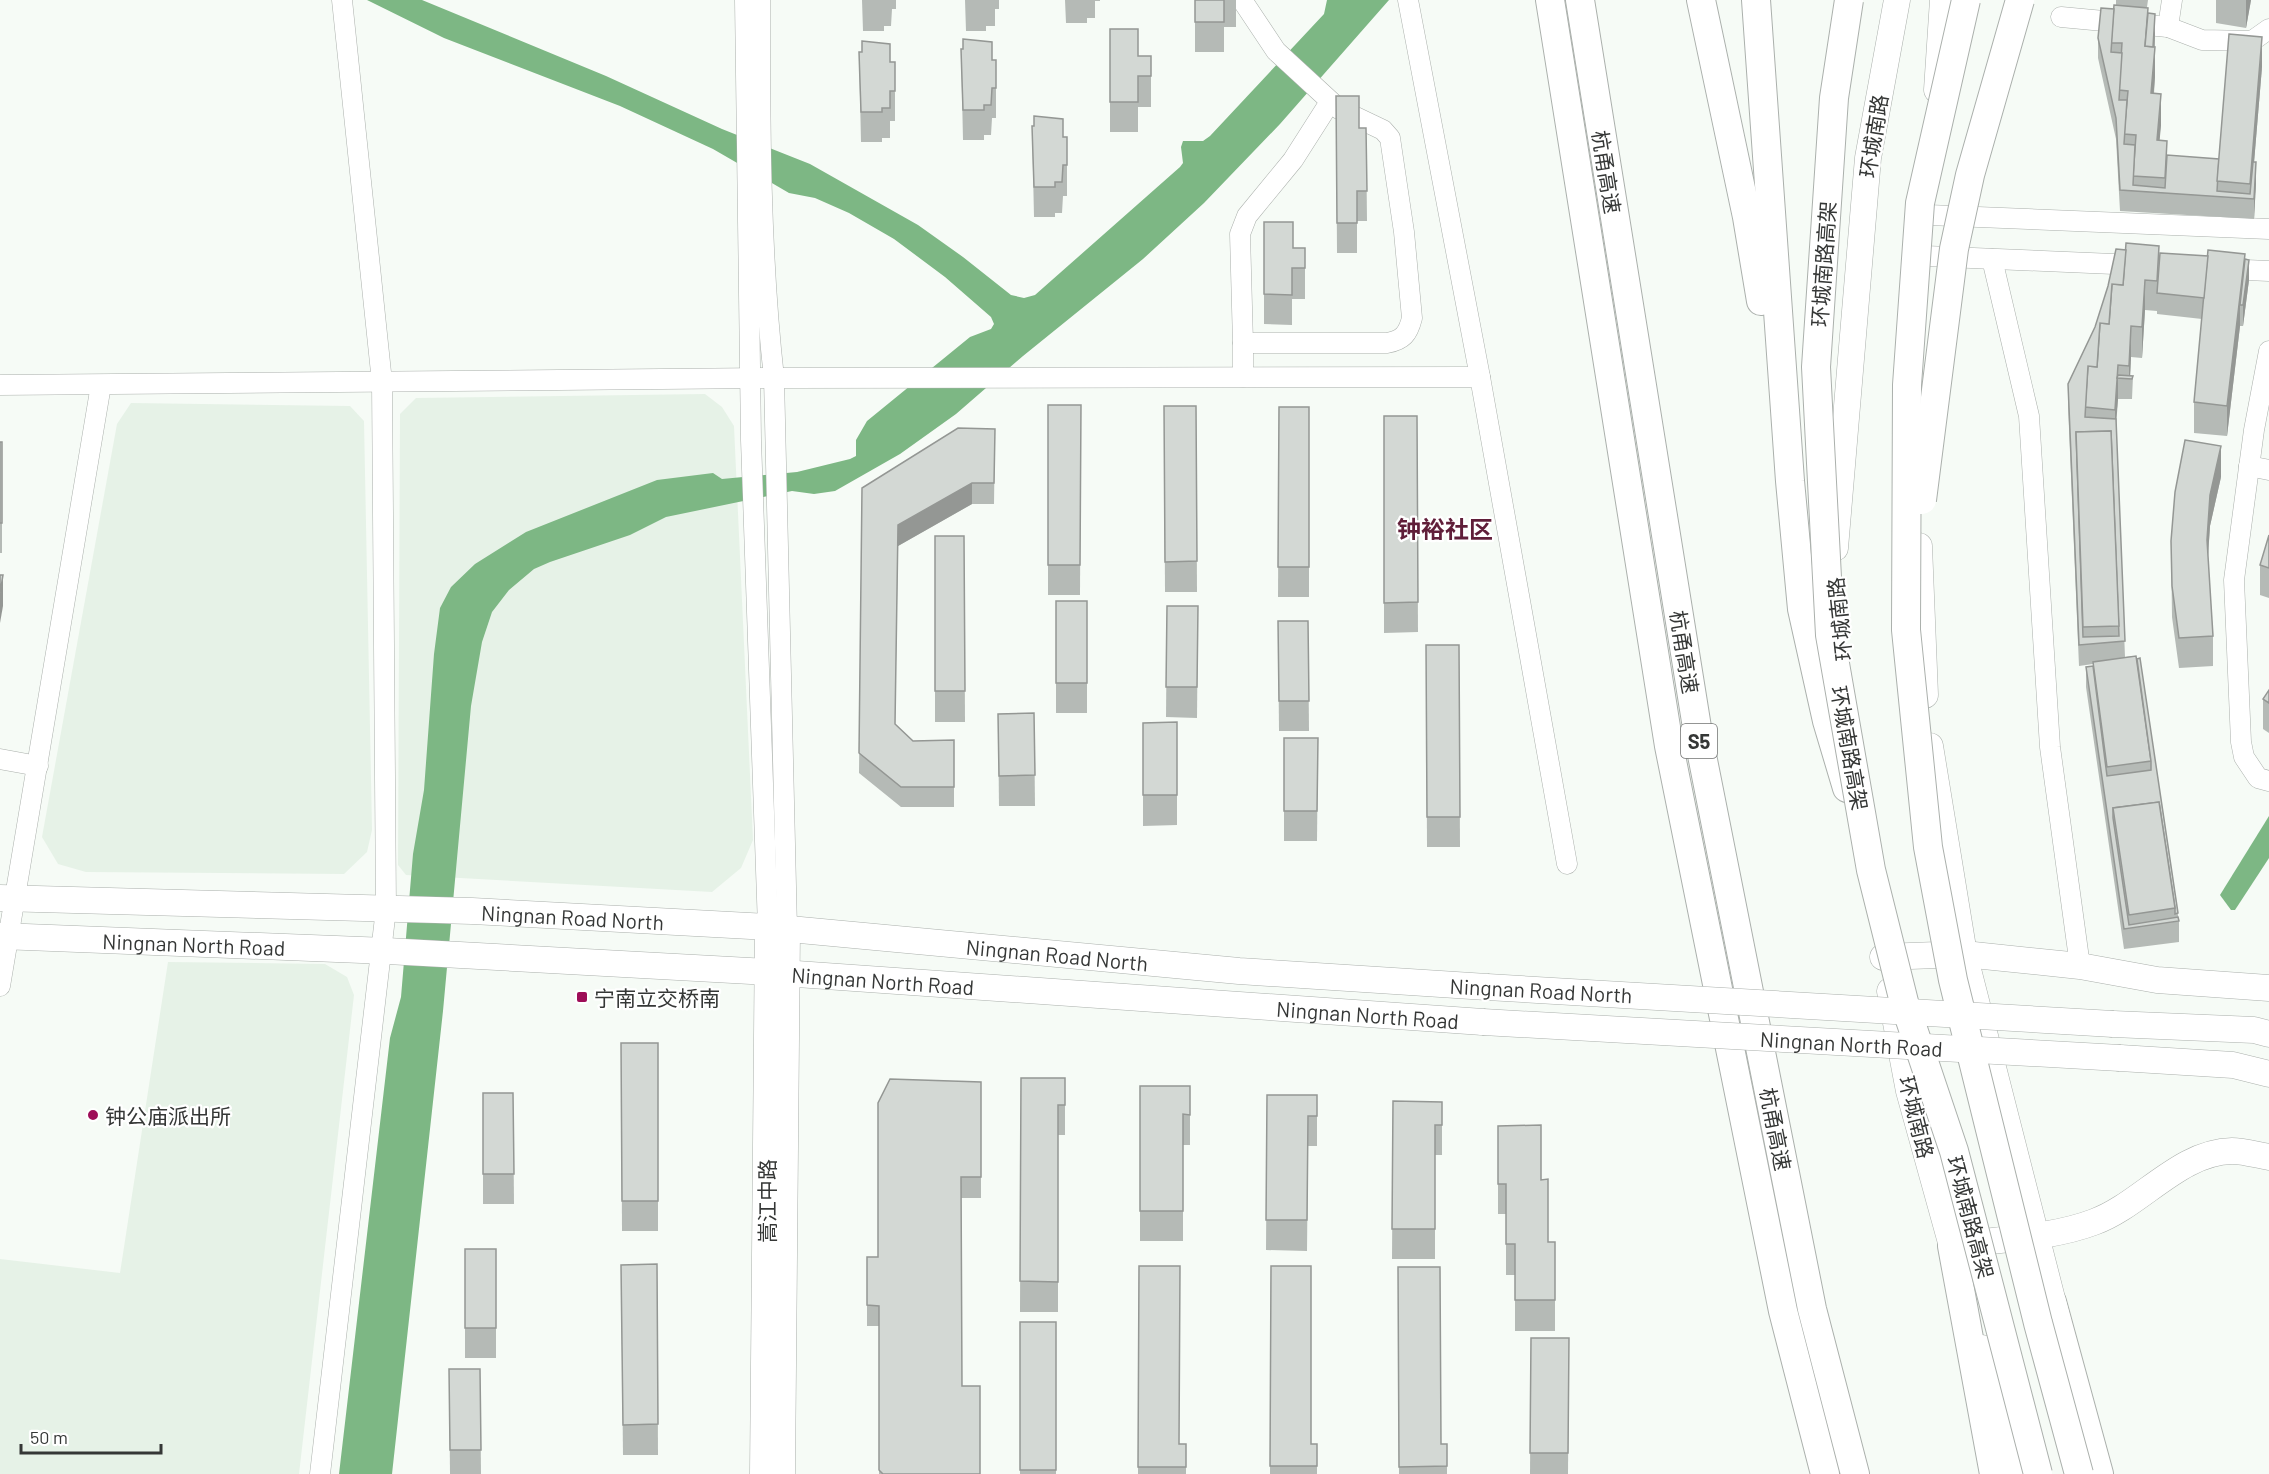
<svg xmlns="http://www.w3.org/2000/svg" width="2269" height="1474" font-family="Barlow,'Noto Sans SC',sans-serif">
  <rect width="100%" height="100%" fill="#f6fbf6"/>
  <!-- built -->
  <g fill="#e6f2e7">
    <path d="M705 394 722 407 734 426 753 840 741 868 712 892 406 875 398 865 400 414 416 398Z"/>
    <path d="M131 403 350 406 364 421 372 830 367 852 344 874 86 872 58 864 42 837 117 424Z"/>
    <path d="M168 962 325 964 347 977 354 995 299 1474H0V1259L120 1273Z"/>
  </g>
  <!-- water -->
  <g fill="#7db784">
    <path d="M367 0H422L606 76 722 129 810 164 918 225 963 257 1011 295 1024 298 1035 295 1180 167 1183 163 1181 147 1183 141H1203L1210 136 1324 14 1327 0H1389L1280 124 1204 203 1143 259 1023 356 956 414 900 454 835 491 814 494 792 491 666 517 630 535 550 562 534 569 509 590 492 612 482 642 471 706 443 1011 392 1474H339L390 1038 401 997 413 854 424 790 434 654 440 608 451 587 475 564 526 532 657 480 713 473 722 479 797 472 850 459 856 456V440L867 421 970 337 991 329 994 324 991 317 945 277 894 239 849 213 815 198 789 193 713 149 620 106 444 38Z"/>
    <path d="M2269 816V858L2235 910H2231L2220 895Z"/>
  </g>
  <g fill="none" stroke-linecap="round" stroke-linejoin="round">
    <!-- minor casing -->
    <g stroke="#abb0ac" stroke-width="21">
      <g id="minor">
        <path d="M745 0 751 440 768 927"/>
        <path d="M760 0C760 127 760 253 774 378L787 929"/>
        <path d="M1242 0 1276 51 1339 109 1383 130 1390 138 1404 232 1412 318C1408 334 1403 340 1387 343H1243V377"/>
        <path d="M1408 0 1480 377"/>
        <path d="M2061 17 2168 27 2202 40 2252 41 2269 29"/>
        <path d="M2168 27 2172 0"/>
        <path d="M1928 215 2269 229"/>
        <path d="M1925 256 2137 265"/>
        <path d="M1992 259 2029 416 2050 747 2080 966"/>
        <path d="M2224 269 2269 271"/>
        <path d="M1243 343 1240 234 1247 216 1293 160 1330 102"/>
        <path d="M2269 351 2254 430 2234 580 2241 742 2244 757 2258 778 2269 781"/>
        <path d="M0 385 774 378 1480 377 1567 864"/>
        <path d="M2249 466 2269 470"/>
        <path d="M0 759 38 766"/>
        <path d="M0 986 101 385"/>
        <path d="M320 1474 386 909 382 382 342 0"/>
      </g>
    </g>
    <!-- major casing -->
    <g stroke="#abb0ac" stroke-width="27">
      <g id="major">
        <path d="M1937 90 1943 0"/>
        <path d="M1919 546 1925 695"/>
        <path d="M1835 548 1868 158 1897 0"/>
        <path d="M1930 746 1964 954 2058 1322"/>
        <path id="s1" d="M0 898 472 911 768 927 1239 971 1487 987"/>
        <path id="s2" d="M0 936 387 951 768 972 1483 1022"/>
        <path d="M1883 957 1964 954 2080 966 2157 980 2269 988"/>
        <path d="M1890 991 1909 1091 1957 1264"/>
        <path d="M2113 1024 2254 1030 2269 1034"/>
        <path d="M2120 1058 2233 1065 2269 1074"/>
        <path d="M1957 1245C2001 1239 2052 1238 2094 1222 2141 1205 2179 1152 2232 1151 2244 1151 2257 1155 2269 1157"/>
        <path d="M1982 1348 2019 1474"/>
        <path d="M763 1474 768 927"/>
        <path d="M782 1474 787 929"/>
      </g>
    </g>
    <!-- highway casing -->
    <g stroke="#abb0ac" stroke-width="30">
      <g id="highway">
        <path d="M1550 0 1669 746 1783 1311 1825 1474"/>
        <path d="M1580 0 1699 740 1812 1309 1855 1474"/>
        <path d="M1701 0 1747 217 1761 301"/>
        <path d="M1756 0 1790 481 1802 609 1827 721 1847 788"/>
        <path d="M1952 1246 1994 1474"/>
        <path d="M2052 1302 2099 1474"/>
      </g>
    </g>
    <!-- minor -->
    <use href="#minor" stroke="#fff" stroke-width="20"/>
    <!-- major -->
    <use href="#major" stroke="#fff" stroke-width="26"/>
    <!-- highway -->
    <use href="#highway" stroke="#fff" stroke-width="28"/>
    <!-- major-bridge casing -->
    <g stroke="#abb0ac" stroke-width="27" stroke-linecap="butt">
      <g id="major-bridge">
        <path d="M1487 987 2113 1024"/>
        <path id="s3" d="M1483 1022 2120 1058"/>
      </g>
    </g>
    <!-- highway-bridge casing -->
    <g stroke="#abb0ac" stroke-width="30" stroke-linecap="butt">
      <g id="highway-bridge">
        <path d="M1849 0 1834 98 1816 367 1830 635 1871 870 1904 1002 1954 1151 2038 1474"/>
        <path d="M1966 0 1920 203 1907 385 1906 630 1928 847 1953 980 2038 1323 2079 1474"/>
        <path d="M1922 500 1954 249 1970 175 2020 0"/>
      </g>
    </g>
    <!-- major-bridge -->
    <use href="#major-bridge" stroke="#fff" stroke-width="26"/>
    <!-- highway-bridge -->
    <use href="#highway-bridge" stroke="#fff" stroke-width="28"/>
  </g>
  <!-- wall -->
  <g fill="#b5bab6">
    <path d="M862 0H896V9H892L891 26H884V31H863Z"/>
    <path d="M965 0H999V9H995V26H986V31H966Z"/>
    <path d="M1065 0H1100V1H1095V18H1087V23H1066Z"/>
    <path d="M1195 0H1236V27H1224V52H1195Z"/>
    <path d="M2116 0H2148L2147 7H2131L2148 13 2155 34V77L2154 94 2161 125 2159 140 2167 155 2219 159 2262 67 2254 162 2256 183 2254 219 2120 211 2116 139 2098 58V38L2116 5Z"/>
    <path d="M2216 0H2251L2246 28 2216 23Z"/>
    <path d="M1110 29 1138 56H1151V107H1138V132H1110Z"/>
    <path d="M961 49 992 60H996V118H992L991 135H984V140H963Z"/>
    <path d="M859 52 890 62 895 93V121H890V138H882V142H861Z"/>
    <path d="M1336 96 1359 128H1366L1367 221H1357V253H1337Z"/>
    <path d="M1032 126 1063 137H1067V196H1063L1062 213H1055V217H1034Z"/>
    <path d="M1264 222 1293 248H1305V299H1292V325L1264 324Z"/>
    <path d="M2159 255 2245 259 2249 280 2243 326H2240L2227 436 2194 433V402L2202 319 2157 314V311L2145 310 2142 358 2131 357 2130 376H2133L2132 399H2118L2116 419 2125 657 2136 656 2179 921V942L2124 949 2086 687V667L2093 666V664L2079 666 2068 405V384Z"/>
    <path d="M1048 405H1081L1080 595H1048Z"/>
    <path d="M1164 406H1196L1197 592H1165Z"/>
    <path d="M1279 407H1309V597H1278Z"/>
    <path d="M1384 416H1417L1418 632 1384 633Z"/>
    <path d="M995 429 994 504H972L898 546 895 724 913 741 954 740V807H901L859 773 862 488Z"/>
    <rect x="0" y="442" width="2" height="111"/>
    <path d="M2221 477 2210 526 2208 557 2213 636V666L2179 668 2172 617 2171 541Z"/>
    <path d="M2269 535V598L2260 595V565Z"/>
    <path d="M935 536H964L965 722H935Z"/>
    <rect x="1056" y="601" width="31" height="112"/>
    <path d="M1167 606H1198L1197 718 1166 717Z"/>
    <path d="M1278 621H1308L1309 731H1279Z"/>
    <path d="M1426 645H1459L1460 847H1427Z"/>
    <path d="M2269 690V733L2263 729V699Z"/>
    <path d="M1034 713 1035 806H999L998 714Z"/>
    <path d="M1177 722V825L1143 826V723Z"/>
    <path d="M1284 738H1318L1317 841H1284Z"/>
    <path d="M621 1043H658V1231H622Z"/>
    <path d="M1021 1078H1065V1135H1058V1312H1020Z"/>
    <path d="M981 1082V1198H961L962 1386 980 1474H879V1326H867V1257H878Z"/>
    <path d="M1140 1086H1190V1145H1183V1241H1140Z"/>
    <path d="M483 1093H513L514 1204H483Z"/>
    <path d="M1267 1095H1317V1146H1308L1307 1251 1266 1250Z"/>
    <path d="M1393 1101 1442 1102V1155H1435V1259H1392Z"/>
    <path d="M1498 1126 1541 1180 1548 1242H1555V1331H1515V1275H1506V1214H1498Z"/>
    <rect x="465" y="1249" width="31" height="109"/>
    <path d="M657 1264 658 1455H623L621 1265Z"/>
    <path d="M1139 1266 1179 1444H1186V1474H1138Z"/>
    <path d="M1271 1266 1311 1444H1317V1474H1270Z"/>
    <path d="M1398 1267 1441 1444H1447V1474H1399Z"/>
    <rect x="1020" y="1322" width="36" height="152"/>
    <path d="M1531 1338H1569L1568 1474H1530Z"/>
    <path d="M449 1369H480L481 1474H450Z"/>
  </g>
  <!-- shaded-wall -->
  <g fill="#949794">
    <path d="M2246 0H2251L2246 28Z"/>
    <path d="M2155 14V34L2153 73 2155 47V77L2151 124V93Z"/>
    <path d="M2262 37V67L2251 199 2250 198V184Z"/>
    <path d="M2161 94V125L2157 170V140Z"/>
    <path d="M2256 162V183L2254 219V199Z"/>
    <path d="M2245 254V284L2240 305V326L2227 436V406Z"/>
    <path d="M2249 260V280L2243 326V305Z"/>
    <path d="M2145 280V310L2142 358V327Z"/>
    <path d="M2131 326V357L2130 379H2129V366Z"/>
    <path d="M2118 365V399L2115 440V410Z"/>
    <path d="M2221 446V477L2210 526 2207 570V540L2210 495Z"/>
    <path d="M972 483V504L898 546V525Z"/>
    <path d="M3 575V606L0 623V593Z"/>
  </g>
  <!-- building -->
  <g fill="#d3d8d4" stroke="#949794" stroke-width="1.5" fill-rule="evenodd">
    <rect x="1195" y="0" width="29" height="22"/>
    <path d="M2114 5 2148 8 2145 46 2155 47 2151 93 2161 94 2157 140 2167 141 2165 178 2133 176 2136 135 2124 134 2128 91 2119 90 2122 43H2111Z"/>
    <path d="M2101 8 2114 9 2111 52 2122 53 2119 100H2127L2124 144 2135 145 2133 185 2165 188 2167 155 2219 159 2217 191 2250 194 2253 162H2256L2254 199 2120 190 2116 118 2098 38Z"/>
    <path d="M2148 13 2155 14 2153 47 2145 46Z"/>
    <path d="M1110 29H1138V56H1151V76H1138V102H1110Z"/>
    <path d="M2229 34 2262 37 2250 184 2217 181Z"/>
    <path d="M963 39 992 42V60H996V88H992L991 105H984V110H963L961 49H963Z"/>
    <path d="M862 41 890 44V62H895V91H890V108H882V112H861L859 52H862Z"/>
    <path d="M1336 96H1359V128H1366L1367 191H1357V223H1337Z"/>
    <path d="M1034 116 1063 119V137H1067V165H1063L1062 182H1055V187H1034L1032 126H1034Z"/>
    <path d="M1264 222H1293V248H1305V268H1292V295L1264 294Z"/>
    <path d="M2126 243 2159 246 2157 281 2145 280 2142 327 2131 326 2129 366 2118 365 2115 410 2085 407 2088 366 2097 367 2100 323 2109 324 2112 284 2123 285Z"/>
    <path d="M2116 249 2126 250 2123 285 2112 284 2109 324 2100 323 2097 367 2088 366 2085 417 2116 419 2125 641 2079 645 2068 384 2095 327 2108 286ZM2111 431 2119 636 2083 637 2076 432Z"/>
    <path d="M2208 250 2245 254 2227 406 2194 402Z"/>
    <path d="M2160 253 2208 256 2204 298 2157 293Z"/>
    <path d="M2245 259 2249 260 2243 305H2240Z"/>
    <path d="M2118 375 2133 376 2132 379 2117 378Z"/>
    <path d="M1048 405H1081L1080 565H1048Z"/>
    <path d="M1164 406H1196L1197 561 1165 562Z"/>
    <path d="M1279 407H1309V567H1278Z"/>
    <path d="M1384 416H1417L1418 602 1384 603Z"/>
    <path d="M958 428 995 429 994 483H972L898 525 895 724 913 741 954 740V787H901L859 753 862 488Z"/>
    <path d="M2111 431 2119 626 2083 627 2076 432Z"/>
    <path d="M2185 440 2221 446 2210 495 2207 540 2213 636 2179 638 2172 586 2171 541 2175 492Z"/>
    <rect x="0" y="442" width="2" height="81"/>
    <path d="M2269 535V568L2260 565Z"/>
    <path d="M935 536H964L965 691H935Z"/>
    <path d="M0 575H3L0 593Z"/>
    <rect x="1056" y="601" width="31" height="82"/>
    <path d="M1167 606H1198L1197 687H1166Z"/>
    <path d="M1278 621H1308L1309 701H1279Z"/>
    <path d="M1426 645H1459L1460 817H1427Z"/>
    <path d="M2136 656 2151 761 2107 767 2093 662Z"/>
    <path d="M2140 658 2178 913 2175 914V908L2159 802 2113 808V818L2129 925 2178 917 2179 921 2124 929 2086 667 2093 666 2107 776 2151 770V761L2137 659Z"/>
    <path d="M2269 690V703L2263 699Z"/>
    <path d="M1034 713 1035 775 999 776 998 714Z"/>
    <path d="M1177 722V795H1143V723Z"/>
    <path d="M1284 738H1318L1317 811H1284Z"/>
    <path d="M2159 802 2175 908 2129 915 2113 808Z"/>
    <path d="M621 1043H658V1201H622Z"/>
    <path d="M1021 1078H1065V1105H1058V1282L1020 1281Z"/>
    <path d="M890 1079 981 1082V1177H961L962 1386H980V1474H883L879 1470V1306L867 1305V1257H878V1103Z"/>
    <path d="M1140 1086H1190V1115L1183 1114V1211H1140Z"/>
    <path d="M483 1093H513L514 1174H483Z"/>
    <path d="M1267 1095H1317V1116H1308L1307 1220H1266Z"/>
    <path d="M1393 1101 1442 1102V1125H1435V1229H1392Z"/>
    <path d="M1541 1125V1180L1548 1179V1242H1555V1300H1515V1244H1506V1184H1498V1126Z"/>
    <rect x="465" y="1249" width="31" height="79"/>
    <path d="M657 1264 658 1424 623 1425 621 1265Z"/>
    <path d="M1139 1266H1180L1179 1444H1186V1467H1138Z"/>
    <path d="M1271 1266H1311V1444H1317V1466H1270Z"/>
    <path d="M1398 1267H1440L1441 1444H1447V1466L1399 1467Z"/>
    <rect x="1020" y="1322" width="36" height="148"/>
    <path d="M1531 1338H1569L1568 1453H1530Z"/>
    <path d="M449 1369H480L481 1450H450Z"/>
  </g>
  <!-- markers -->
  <g fill="#9e0d58" stroke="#fff" stroke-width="2">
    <rect x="576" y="991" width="12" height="12" rx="3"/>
    <circle cx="93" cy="1115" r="6"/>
  </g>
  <g text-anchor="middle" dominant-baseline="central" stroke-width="4.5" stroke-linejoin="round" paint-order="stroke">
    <!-- shield labels -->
    <rect fill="#fff" stroke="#727372" stroke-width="1.5" x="1681" y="724" width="36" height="34" rx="4.5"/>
    <g font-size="20" font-weight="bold" fill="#353736">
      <text x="1699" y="741">S5</text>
    </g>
    <!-- street labels -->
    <g font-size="21" fill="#353736" stroke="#fff">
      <text transform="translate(1873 136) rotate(-81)">环城南路</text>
      <text transform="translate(1607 172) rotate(81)">杭甬高速</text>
      <text transform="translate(1823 264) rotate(-86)">环城南路高架</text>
      <text transform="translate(1839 619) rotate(-96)">环城南路</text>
      <text transform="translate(1685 652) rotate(81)">杭甬高速</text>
      <text transform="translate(1850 748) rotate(80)">环城南路高架</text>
      <text stroke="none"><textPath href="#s1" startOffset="573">Ningnan Road North</textPath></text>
      <text stroke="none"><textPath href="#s2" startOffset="194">Ningnan North Road</textPath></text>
      <text stroke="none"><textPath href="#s1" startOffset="1059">Ningnan Road North</textPath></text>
      <text stroke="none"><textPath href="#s2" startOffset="884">Ningnan North Road</textPath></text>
      <text transform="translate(1541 990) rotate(3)">Ningnan Road North</text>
      <text stroke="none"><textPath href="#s2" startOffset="1370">Ningnan North Road</textPath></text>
      <text stroke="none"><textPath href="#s3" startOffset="369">Ningnan North Road</textPath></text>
      <text transform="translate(1917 1117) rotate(76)">环城南路</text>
      <text transform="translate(1776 1129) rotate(79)">杭甬高速</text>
      <text transform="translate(766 1201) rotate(-90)">嵩江中路</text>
      <text transform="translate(1971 1217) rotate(75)">环城南路高架</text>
    </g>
    <!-- poi labels -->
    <g font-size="21" fill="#353736" stroke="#fff" text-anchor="start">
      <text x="594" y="997">宁南立交桥南</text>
      <text x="105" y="1115">钟公庙派出所</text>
    </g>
    <!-- quarter labels -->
    <g font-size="24" font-weight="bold" fill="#601e39" stroke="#fff">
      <text x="1445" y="528">钟裕社区</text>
    </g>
  </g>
  <!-- scale -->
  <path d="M21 1444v9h140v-9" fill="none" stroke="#353736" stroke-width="3"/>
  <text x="30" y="1444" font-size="18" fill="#353736" stroke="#ffffff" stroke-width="4.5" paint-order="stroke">50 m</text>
</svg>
